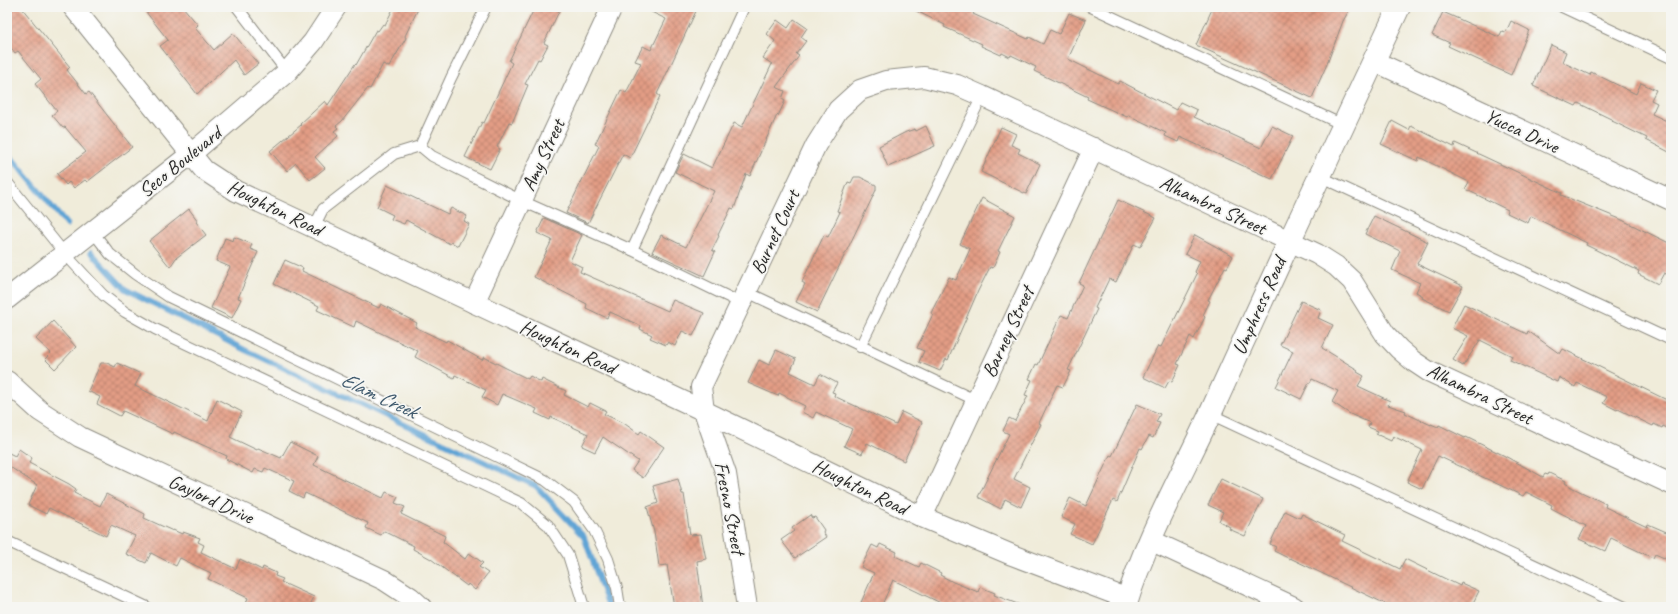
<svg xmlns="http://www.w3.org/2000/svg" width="1678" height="614" font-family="Caveat,sans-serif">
  <defs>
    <pattern id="building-cross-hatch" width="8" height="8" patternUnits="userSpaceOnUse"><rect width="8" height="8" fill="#e39d85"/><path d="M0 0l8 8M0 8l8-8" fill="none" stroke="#b8806d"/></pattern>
  </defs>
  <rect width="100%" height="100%" fill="#f6f6f2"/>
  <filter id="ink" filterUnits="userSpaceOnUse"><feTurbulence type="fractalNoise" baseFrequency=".025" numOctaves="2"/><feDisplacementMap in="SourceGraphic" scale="8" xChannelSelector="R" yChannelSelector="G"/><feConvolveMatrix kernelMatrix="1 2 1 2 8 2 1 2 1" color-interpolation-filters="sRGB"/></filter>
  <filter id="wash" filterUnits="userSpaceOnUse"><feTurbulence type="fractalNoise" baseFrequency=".012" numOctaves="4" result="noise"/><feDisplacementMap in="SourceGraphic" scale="16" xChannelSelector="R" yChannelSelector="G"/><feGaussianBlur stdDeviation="0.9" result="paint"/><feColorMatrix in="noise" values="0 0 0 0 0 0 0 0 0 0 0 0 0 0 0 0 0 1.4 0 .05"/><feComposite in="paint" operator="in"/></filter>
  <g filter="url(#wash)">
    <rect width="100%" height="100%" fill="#f0ecda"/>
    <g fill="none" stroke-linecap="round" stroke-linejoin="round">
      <!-- stream -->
      <g stroke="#61a4d5" stroke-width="5.5">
        <path d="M7 152 67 225"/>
        <path d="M91 252 125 289 245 350 536 486 584 537 609 607"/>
      </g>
    </g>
    <g id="blocks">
      <!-- building -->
      <g fill="url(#building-cross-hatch)">
        <path d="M7 7H21L70 67 67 70 86 94 89 92 132 147 87 182 85 180 74 188 69 182 66 185 57 174 86 152 65 127 63 128 52 115 57 111 35 84 41 79 18 51 15 53 7 43Z"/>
        <path d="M142 7H183L198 25 195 28 214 50 233 33 258 64 244 75 234 60 197 94 160 46 168 40Z"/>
        <path d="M394 7H419L405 36 406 38 389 67 383 64 370 89 368 88 342 121 336 126 338 128 334 131 338 136 315 157 325 168 310 180 296 163 287 171 270 151 301 125 300 124 325 101 328 105 355 64 356 65 376 30 378 31 383 24 385 25Z"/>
        <path d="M535 7H561L544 43 548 45 540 60 538 59 525 84 528 85 512 123 509 122 497 147 500 149 490 169 465 157 482 122 484 123 512 63 509 61Z"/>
        <path d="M641 7H698L657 94 660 96 630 158 623 154 588 223 566 213 599 146 595 144 621 90 626 93 641 63 635 61 643 46 651 50 666 19Z"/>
        <path d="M908 7H967L975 11 973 14 1028 39 1029 37 1043 44 1050 30 1059 34 1069 13 1086 20 1068 59 1118 84 1120 81 1176 110 1180 102 1197 110 1194 117 1261 148 1272 126 1293 136 1272 179 1180 137 1178 142 1165 136 1166 133 1128 115 1127 117 1087 99 1088 97 1034 71 1036 67 1011 55 1010 57 1002 53 1001 55 981 46 982 44 944 27 945 25Z"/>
        <path d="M1213 7H1351L1343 21 1327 64 1312 98 1196 45Z"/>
        <path d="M1443 12 1499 37 1502 31 1506 32 1511 21 1529 30 1511 75 1448 46 1450 43 1432 35Z"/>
        <path d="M794 19 807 28 801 37 806 41 796 54 799 56 776 87 785 91 782 99 785 101 778 116 777 115 750 176 746 174 734 209 731 208 718 235 719 236 712 250 715 252 704 276 652 252 661 235 686 247 714 191 675 172 684 154 712 168 734 123 742 127 772 64 763 58 775 41 767 34 777 20 788 28Z"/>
        <path d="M1551 45 1566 52 1562 62 1590 75 1591 72 1636 94 1641 83 1656 90 1651 100 1657 103 1652 114 1671 123V153L1646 140 1647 138 1612 121 1613 120 1578 103 1576 106 1533 86Z"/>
        <path d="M1392 121 1409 130 1411 126 1454 147 1455 143 1562 193 1561 195 1620 219 1671 244V276L1664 273 1658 284 1638 274 1639 271 1586 245 1587 243 1531 216 1528 223 1507 213 1508 210 1465 189 1469 182 1419 157 1418 161 1381 144Z"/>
        <path d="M926 126 935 146 888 167 879 146 906 132 915 129 916 131Z"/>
        <path d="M1001 127 1016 134 1011 145 1020 149 1018 153 1040 164 1026 194 981 172Z"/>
        <path d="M854 177H860L876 185V190L817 312 796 302 805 284 802 282 824 235 828 237 840 212 837 211 848 182 851 183Z"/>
        <path d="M387 185 448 214 451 208 467 216 464 221 469 224 458 246 451 242 450 244 406 220 404 224 391 219 393 215 377 207Z"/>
        <path d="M982 198 1015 216 998 251 1000 252 993 268 990 267 978 291 948 360 946 359 940 371 919 362 924 351 917 348 933 314 931 313 949 277 956 280 970 249 960 244Z"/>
        <path d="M1118 200 1156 218 1140 247 1134 244 1116 282 1109 279 1095 308 1097 309 1068 370 1071 371 1063 387 1057 385 1039 423 1041 424 1014 479 1030 487 1021 507 1005 499 1001 509 978 497 1009 434 1003 431 1009 418 1015 421 1028 396 1025 395 1032 380 1029 379 1036 364 1038 365 1061 315 1068 318 1083 285 1079 283Z"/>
        <path d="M189 209 198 221 196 222 206 235 176 258 170 267 149 241Z"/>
        <path d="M1374 216 1428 242 1417 264 1463 286 1449 311 1422 298 1423 296 1416 292 1420 283 1392 270 1400 251 1365 234Z"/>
        <path d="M544 218 582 235 570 261 582 267 580 272 668 311 673 300 704 313 693 336 682 331 675 346 668 342 666 345 650 338 652 335 640 329 641 326 610 312 607 318 586 308 587 304 534 277 552 240 537 233Z"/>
        <path d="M1195 235 1233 256 1227 268 1225 267 1208 300 1210 301 1203 315 1205 317 1194 339 1190 336 1177 364 1180 365 1172 382 1169 381 1165 388 1143 377 1158 346 1161 347 1197 274 1195 272 1200 261 1185 254Z"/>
        <path d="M234 237 252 244 250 249 258 252 238 298 241 299 232 318 211 308 230 267 216 261 225 238 233 241Z"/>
        <path d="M285 260 303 268 302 271 343 291 379 308 381 304 417 323 415 327 446 342 447 340 482 360 484 357 528 379 530 376 541 382 542 379 566 391 564 395 588 407 590 403 606 411 604 414 625 424 639 434 641 431 664 447 643 478 632 470 638 461 603 437 595 452 582 446 588 434 551 417 550 420 535 413 537 409 502 394 497 405 482 397 486 390 455 375 454 378 415 357 418 351 356 321 354 327 317 310 319 306 274 284Z"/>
        <path d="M1301 301 1321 310 1318 318 1333 325 1322 348 1358 370 1357 372 1364 376 1358 386 1390 401 1388 405 1406 411 1405 413 1431 425V424L1438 427 1439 425 1465 438 1466 437 1503 455 1543 477 1545 474 1548 475 1549 473 1566 481 1565 483 1573 488 1606 504 1605 507 1647 527 1648 524 1671 534V561L1655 554 1653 558 1611 538 1605 551 1579 539 1586 526 1551 508 1552 505 1526 492 1523 496 1438 456 1422 489 1407 482 1422 450 1393 436 1391 441 1376 434 1378 431 1368 427 1370 423 1350 414 1332 402 1338 391 1312 379 1310 383H1309L1301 399 1276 387 1293 351 1280 345Z"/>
        <path d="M1464 304 1527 334 1528 331 1560 354 1563 349 1671 402V430L1663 426 1662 428 1654 424 1653 426 1618 409 1617 410 1603 403 1607 397 1577 383 1575 387 1559 377 1557 382 1510 360 1512 356 1480 340 1463 366 1453 360 1468 336 1452 328Z"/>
        <path d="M53 321 76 347 55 369 45 359 51 353 36 339Z"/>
        <path d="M776 350 796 359 790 372 815 384 820 374 837 383 832 392 835 393 834 396 896 425 902 412 922 422 904 461 867 443 862 454 844 446 852 429 816 412 813 418 802 412 805 406 779 393 778 396 748 383 759 360 769 365Z"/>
        <path d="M101 363H107L115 367 117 363 141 374 135 386 208 421 217 399 242 412 230 437 257 450 258 448 281 458 290 442 318 456 314 465 383 498 386 492 398 497 395 503 405 507 401 514 445 536 443 542 465 559 469 553 483 563 479 567 488 573 475 590 468 584 467 586 431 559 413 549 414 546 384 531 381 535 366 528 368 523 305 493 303 498 289 491 294 481 265 468 263 472 255 469 253 473 226 459 227 456 174 432 173 434 123 411 120 416 97 404 100 397 88 391Z"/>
        <path d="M1137 404 1160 414 1156 422 1160 423 1153 438 1149 436 1142 449 1140 448 1117 502 1113 500 1092 544 1070 534 1075 524 1061 517 1070 498 1086 506 1110 455 1112 456Z"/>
        <path d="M19 449 32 458 29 463 69 484 76 489 74 493 100 506 106 494 145 514 144 518 173 531V530L182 534 183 532 200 538 198 542 204 545 201 552 236 569 240 559 262 570 263 567 276 573 275 576 283 579 281 582 314 597 309 607H254L246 603 248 598 208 579 211 573 180 558 176 566 151 553 146 563 126 554 135 536 111 525 106 536 49 508 46 514 28 505 37 485 7 465V452L15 456Z"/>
        <path d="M678 479 682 494H684L690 535 701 534 706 559 697 561 703 607H674L667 565 659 566 654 532 647 507 658 503 653 486Z"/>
        <path d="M1221 479 1263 499 1245 536 1229 529 1230 527 1219 521 1223 512 1208 505Z"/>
        <path d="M1285 511 1300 518 1302 514 1345 535 1342 541 1400 569 1405 559 1460 586 1461 583 1479 591 1471 607H1392L1290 558V559L1274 551 1276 547 1270 544Z"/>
        <path d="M810 515 812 518 815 517 824 530 823 532 826 537 795 558 781 540 794 531 792 528Z"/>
        <path d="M880 544 897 552 895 556 919 567 921 563 941 573 940 575 953 582 978 592 980 587 995 593 994 595 1023 606V607H949L893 580 881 607H859L874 573 861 567 872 545 878 548Z"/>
      </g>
    </g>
  </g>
  <g filter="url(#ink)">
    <use href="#blocks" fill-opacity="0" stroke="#8e8c82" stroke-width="1"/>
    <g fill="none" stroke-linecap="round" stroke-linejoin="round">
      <!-- lane casing -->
      <g stroke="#8e8c82" stroke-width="12">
        <g id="lane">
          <path d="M237 7 287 72"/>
          <path d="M1091 7 1343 125"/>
          <path d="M1562 7 1671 58"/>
          <path d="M420 146 432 156 522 201 632 250 741 303"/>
          <path d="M1319 176 1671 340"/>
          <path d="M7 182 65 254 103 295 125 312 155 329 521 503 548 525 568 555 584 607"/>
          <path d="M314 227 323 209 394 154 420 146 451 78 486 7"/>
          <path d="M93 232 110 254 135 274 169 297 545 480 574 502 594 530 608 559 617 588 620 607"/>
          <path d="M632 250 744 7"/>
          <path d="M747 292 975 400"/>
          <path d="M860 347 982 96"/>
          <path d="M1210 414 1625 607"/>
          <path d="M7 541 147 607"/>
        </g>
      </g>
      <!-- street casing -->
      <g stroke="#8e8c82" stroke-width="22">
        <g id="street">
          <path d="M73 7 191 154 204 170 236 191 704 411 922 517 1012 555 1128 599"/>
          <path d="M1374 61 1671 200"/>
          <path d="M7 299 191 154 287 72 313 42 336 7"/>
          <path d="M474 303 612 7"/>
          <path d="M7 381 40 411 80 437 384 580 410 597 421 607"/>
          <path d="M922 517 1094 148"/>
          <path d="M1150 540 1294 607"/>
          <path d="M747 607 726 474 704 411 701 387 816 145 838 110 860 90 886 81 924 77 957 85 982 96 1317 254 1336 266 1352 281 1385 334 1399 349 1413 361 1428 371 1671 484"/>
        </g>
      </g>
      <!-- secondary casing -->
      <g stroke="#8e8c82" stroke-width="24">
        <path id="secondary" d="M1125 607C1146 538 1182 475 1212 410 1273 275 1336 141 1399 7"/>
      </g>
      <!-- lane -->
      <use href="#lane" stroke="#fff" stroke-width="10"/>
      <!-- street -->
      <use href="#street" stroke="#fff" stroke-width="20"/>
      <!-- secondary -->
      <use href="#secondary" stroke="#fff" stroke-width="22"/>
    </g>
  </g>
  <g text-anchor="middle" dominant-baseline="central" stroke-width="3.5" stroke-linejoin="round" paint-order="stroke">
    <!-- street labels -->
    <g font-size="20" fill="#2b2b2b" stroke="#f6f6f2">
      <text transform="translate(1522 131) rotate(25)">Yucca Drive</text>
      <text transform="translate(543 155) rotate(-65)">Amy Street</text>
      <text transform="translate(180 162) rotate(-39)">Seco Boulevard</text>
      <text transform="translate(1213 205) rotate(25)">Alhambra Street</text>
      <text transform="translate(275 208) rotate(26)">Houghton Road</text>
      <text transform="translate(775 232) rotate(-65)">Burnet Court</text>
      <text transform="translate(1259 306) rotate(-66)">Umphress Road</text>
      <text transform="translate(1008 332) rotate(-65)">Barney Street</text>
      <text transform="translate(568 347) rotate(25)">Houghton Road</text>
      <text transform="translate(1480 394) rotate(26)">Alhambra Street</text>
      <text transform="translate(860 487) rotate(26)">Houghton Road</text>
      <text transform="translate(211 499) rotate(25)">Gaylord Drive</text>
      <text transform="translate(730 508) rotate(79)">Fresno Street</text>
    </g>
    <!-- water labels -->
    <g font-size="21" font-style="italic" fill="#415b6f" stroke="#f6f6f2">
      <text transform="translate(379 395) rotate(25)">Elam Creek</text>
    </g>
  </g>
  <!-- margin -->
  <rect width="1678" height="614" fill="none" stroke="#f6f6f2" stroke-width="24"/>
</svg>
